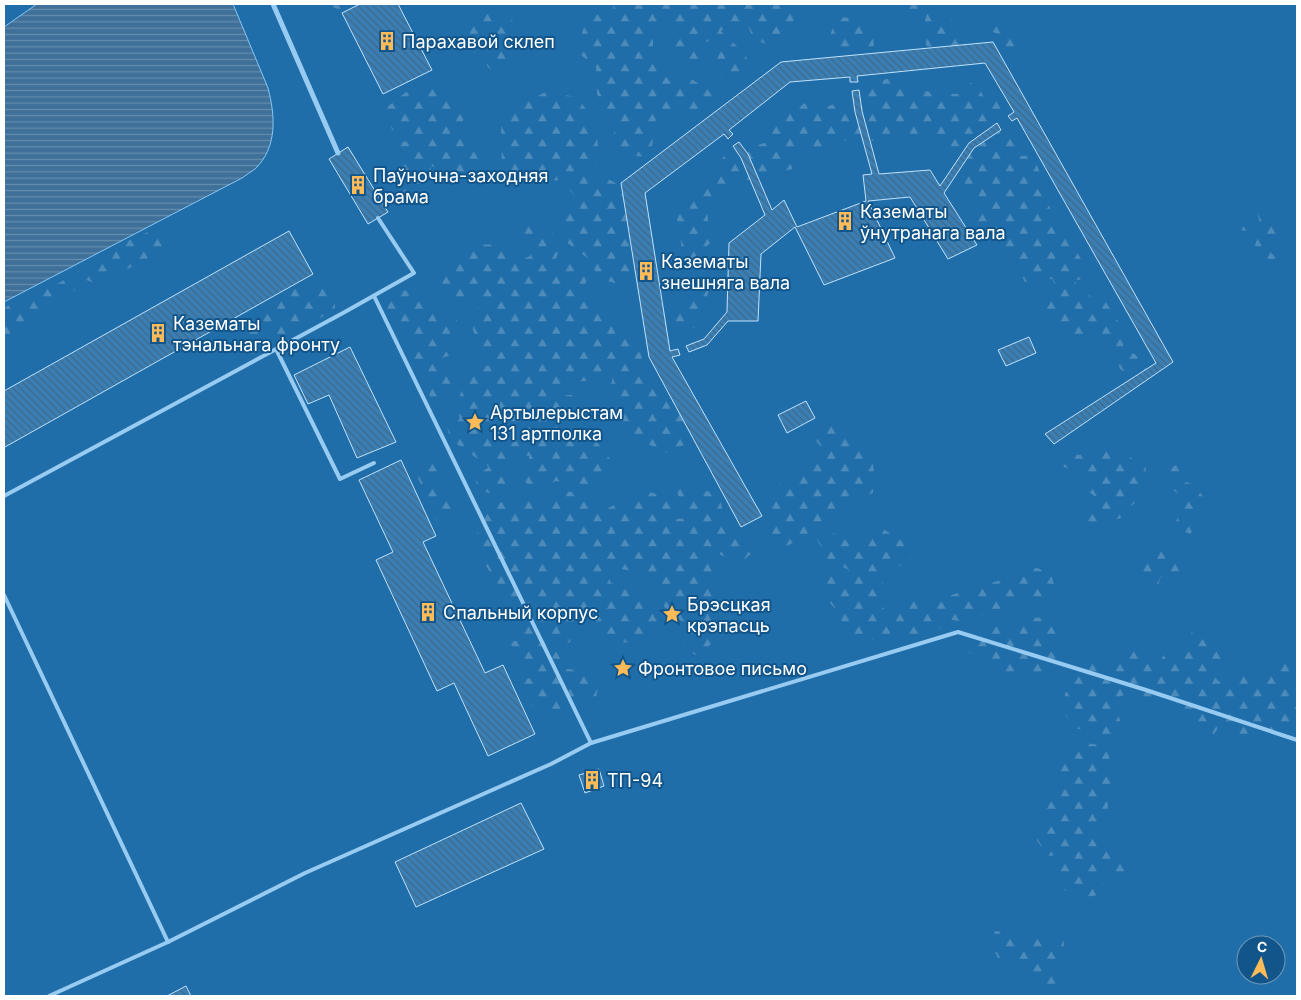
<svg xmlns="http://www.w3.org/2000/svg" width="1301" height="1000" font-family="Inter,sans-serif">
  <defs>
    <pattern id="forest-firs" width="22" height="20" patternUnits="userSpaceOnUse" patternTransform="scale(1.25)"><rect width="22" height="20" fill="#206ea9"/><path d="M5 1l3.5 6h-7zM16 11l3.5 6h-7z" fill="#4d8bba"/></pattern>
    <pattern id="water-rules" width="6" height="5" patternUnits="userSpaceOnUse" patternTransform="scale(1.25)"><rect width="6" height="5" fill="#3e7099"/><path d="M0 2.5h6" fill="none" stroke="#658dad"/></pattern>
    <pattern id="building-back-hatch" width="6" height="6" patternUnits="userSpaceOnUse" patternTransform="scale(1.25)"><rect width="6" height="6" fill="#397fb5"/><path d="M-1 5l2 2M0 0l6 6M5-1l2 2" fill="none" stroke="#426886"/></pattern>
  </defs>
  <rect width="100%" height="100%" fill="#11558b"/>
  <!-- grass -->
  <g fill="#206ea9" fill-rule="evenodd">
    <path d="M4 4H37L4 27Z"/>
    <path d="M233 4H1297V996H4V302L242 178 271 102 262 73ZM1246 945H1276V975H1246Z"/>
  </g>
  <!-- forest -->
  <g fill="url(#forest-firs)">
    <path d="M332 4H371L370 6 350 16 333 7Z"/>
    <path d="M614 4H793L796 15 781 49 770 46 753 38 748 26 732 23 721 31 742 51 757 73 731 82 713 73 720 41 698 42 706 60 688 62 668 48 676 37 680 26 661 17 653 34V58L660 78 685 75 699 84 715 95 714 105 696 111 677 108 656 117 652 146 644 157 614 153V124L597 94 596 67 576 51 587 18 613 9Z"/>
    <path d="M900 4H924L927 6 921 14 907 12Z"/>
    <path d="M481 8 496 9 517 24 512 40 522 58 491 70 471 49 468 24Z"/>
    <path d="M927 13C949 14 952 20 965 37L959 55 930 56 922 32Z"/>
    <path d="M854 17 873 25 874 50 842 51 829 39 836 18Z"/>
    <path d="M994 17 1007 23 1005 31 1021 44 1014 53 1002 45 1003 35 989 31V22Z"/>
    <path d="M892 78C916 91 930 93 957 94L970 83 978 85 983 96 996 98 1006 110 1001 119 1022 156 1033 155 1040 173 1042 191 1050 208 1089 272 1090 279 1075 280 1079 292 1105 301 1125 332 1123 348 1136 355 1146 369 1133 377 1120 369 1116 358 1118 351 1108 350 1094 337 1056 332 1045 306 1061 294 1052 279 1025 282 1007 251 975 227 979 194 966 185 928 133 895 140 851 142 837 138 835 151 799 150 792 169C771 174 751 181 730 182L728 195 707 208 709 230 717 236 706 247 707 267 697 279 709 289 702 318 696 327 684 330H672L669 317V310L679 309 696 298 688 287 675 206 691 188 708 177 728 151 753 147 767 142 766 131 791 112 805 103 824 108 834 104 848 107 865 105 869 91 877 81Z"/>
    <path d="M421 87 448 93 464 109 463 121 450 128 470 141 481 161 476 172 459 175 431 166 430 173 444 182 421 187 407 203 394 195 392 175 405 159 394 157V138L406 142 410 134 392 130 386 108 406 92Z"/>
    <path d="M546 92 577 97 591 116 597 134 599 161 591 174 608 179 637 194 646 269 627 287 598 278 590 260 565 241 558 215 576 198 562 180 537 181 519 172 502 175 501 126 511 109Z"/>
    <path d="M1252 202H1264L1277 227 1275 245 1269 249 1272 254 1282 260 1281 268 1274 274 1266 271 1263 264 1268 258 1267 253 1258 252 1255 245 1258 237 1248 231 1238 230 1237 218 1240 216 1245 217 1248 226 1260 225 1258 215 1248 208Z"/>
    <path d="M525 219 551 230 560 248 554 264 578 262 588 273 583 296 602 307 601 319 609 315 633 330 635 344H640L644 377 683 394 691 426 684 445 666 453 642 441 615 414 620 398 605 390 612 382V374L601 371 596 380 575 382 567 376 558 395H572L579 407 561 415 566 429 588 431 611 460 608 480 595 489 556 481 535 491 524 481 529 469V456L516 453 507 465 514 481 497 494 478 491 475 476 489 467 450 439 446 421 457 422 460 418 455 410 462 389 476 367 494 365 493 354 476 342 472 325 480 300 457 299 443 293 442 276 459 259 478 244 497 245 519 261 530 256V239L518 227Z"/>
    <path d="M157 228 167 238 159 252 98 285 87 280 46 314 7 338 4 337V308L42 287 59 283 109 252 117 251 125 242Z"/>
    <path d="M315 283 335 290V308L306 328 256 353 236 357 225 345 234 329 260 309 276 307 293 289Z"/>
    <path d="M407 290 426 297 441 310 457 320 456 340 451 355 442 358 454 383 448 401 433 404 426 387 429 379 419 375 406 348 417 344 401 337 387 310 392 293Z"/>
    <path d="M836 423 858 437 871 449 874 473 873 493 837 507 803 539 781 548 767 527 768 491 827 453 817 442 813 429Z"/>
    <path d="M1099 447 1118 450 1146 467 1144 488 1133 505 1119 509 1121 518 1096 527 1083 523 1086 511 1099 512 1101 500 1087 491 1081 473 1061 466 1069 453 1079 455Z"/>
    <path d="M439 458 437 478 463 504 454 524 438 525 413 466Z"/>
    <path d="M1176 465 1184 468 1183 481 1195 485 1204 498 1195 510 1197 526 1190 534 1174 527 1180 511 1181 495 1167 487 1169 469Z"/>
    <path d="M683 483 719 495 726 524 758 548 739 564 717 553 715 582 725 600 726 622 701 658 683 648 691 629 665 608 656 587 632 571 605 566 611 583 628 589 633 598 645 600 659 622 632 643 606 641 593 616 582 613 570 642 555 650 567 669 594 672 600 679 596 697 578 699 555 714 533 709 518 680 531 678 529 664 507 641H520L518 621 538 614 535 603 510 602 486 566 475 537 493 502 536 501 561 491 591 494 595 515 622 501 640 488 666 498 677 519 686 518 677 492Z"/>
    <path d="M877 525 911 547 910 559 899 566 885 560 879 570 886 594 877 602 887 611 901 600H922L933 611 938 599 1001 580 1017 583 1033 567 1050 572 1054 584V596L1032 598 1022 591 1014 597 1004 609 959 621 946 619 939 630 907 641 891 630 887 643 844 633 840 614 818 590 822 575 845 576 849 570 828 560 817 539 835 533 853 545Z"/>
    <path d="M1166 547 1177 560 1182 571 1160 578 1157 591 1142 588 1141 573 1149 552Z"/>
    <path d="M1051 617 1062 637 1059 667 1037 681 1020 673 995 671 969 653 972 636 1000 625 1018 630 1031 618Z"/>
    <path d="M1192 632 1205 641 1218 638 1224 651V671L1215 677 1218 681 1235 674 1260 673 1278 657 1291 663 1293 682 1297 686V731L1293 727 1258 734 1254 744 1234 742 1231 724 1221 723 1213 736 1195 733 1174 698 1158 691 1142 704 1123 695 1113 703 1122 725 1113 736 1074 728 1064 713 1065 693 1072 689 1074 668 1087 660 1107 662 1119 665 1118 647 1145 651 1156 667 1165 653 1180 655Z"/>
    <path d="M1072 741 1107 746 1117 792 1106 796 1108 804 1107 825 1100 833 1107 849 1126 863 1123 877H1103L1102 894 1083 898 1060 888 1058 868 1066 863 1065 854 1048 856 1036 839 1047 808 1058 788 1060 763Z"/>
    <path d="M995 931 1010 932 1017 941 1032 934H1048L1064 941 1063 955 1057 963 1053 964 1049 969 1061 978 1053 989 1037 987 1028 970 1016 969 1012 957 998 958 991 944Z"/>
  </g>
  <!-- water -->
  <path fill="url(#water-rules)" stroke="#89c8f5" d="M37 4H233L268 88C275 115 278 147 255 169 251 172 246 175 242 178L4 302V27Z"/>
  <!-- building -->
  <g fill="url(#building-back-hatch)" stroke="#bfe2fd">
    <path d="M360 4H398L432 70 383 94 342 13Z"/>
    <path d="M993 42 1173 362 1054 444 1045 434 1156 363 1017 118 1012 121 1008 116 1014 112 985 63 857 76 858 82H850V77L790 82 729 130 733 134 728 139 724 134 645 193 670 351 678 349 680 355 672 357 762 516 741 527 649 357 621 183 781 62Z"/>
    <path d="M859 90 862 111 879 174 930 170 940 186 969 143 997 123 1001 130 974 148 944 193 977 245 948 259 910 197 868 201 895 258 824 285 795 227 761 254 758 321H728L707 345 689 352 686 346 704 339 727 312 729 243 765 215 741 158 733 146 739 142 748 154 772 210 784 200 797 227 866 201 863 175 872 174 855 112 852 91Z"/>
    <path d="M348 147 388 212 368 224 329 159Z"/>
    <path d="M289 231 313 274 5 447 4 445V391Z"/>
    <path d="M1029 337 1036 353 1006 366 998 350Z"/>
    <path d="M350 347 396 442 357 458 329 395 308 404 294 375Z"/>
    <path d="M806 401 815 418 787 433 778 415Z"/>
    <path d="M401 460 436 536 423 542 485 673 503 665 535 734 488 756 454 683 437 691 376 560 393 552 359 480Z"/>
    <path d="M599 769 604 786 585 793 579 775Z"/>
    <path d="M521 803 544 849 416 907 395 862Z"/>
    <path d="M186 986 191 996H167Z"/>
  </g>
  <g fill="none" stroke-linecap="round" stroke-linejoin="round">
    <!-- lane -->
    <g stroke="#98cbf1" stroke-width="4">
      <path d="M374 296 591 743"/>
      <path d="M276 349 340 479 374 463"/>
      <path d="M4 496 343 313 414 273 378 218"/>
      <path d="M4 595 168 942"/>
      <path d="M49 996 168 942 305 873 551 764 591 743 958 632 1146 690 1297 740"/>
    </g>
    <!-- street -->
    <path stroke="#98cbf1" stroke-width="5" d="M273 4 338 153"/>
  </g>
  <!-- icons -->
  <defs>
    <g id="building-bare" transform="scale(1.5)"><path d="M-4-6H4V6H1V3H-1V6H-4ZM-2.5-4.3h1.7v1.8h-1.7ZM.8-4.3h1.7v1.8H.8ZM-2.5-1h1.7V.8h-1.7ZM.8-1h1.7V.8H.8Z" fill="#ffbb58" stroke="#11558b" stroke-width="2.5" paint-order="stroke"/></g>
    <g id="sight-bare" transform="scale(1.5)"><path d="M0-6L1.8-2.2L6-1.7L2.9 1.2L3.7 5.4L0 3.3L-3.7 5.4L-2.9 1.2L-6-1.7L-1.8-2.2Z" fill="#ffbb58" stroke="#11558b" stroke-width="2.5" paint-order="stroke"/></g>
  </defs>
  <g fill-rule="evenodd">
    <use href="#building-bare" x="387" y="41"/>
    <use href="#building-bare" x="358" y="185"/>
    <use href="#building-bare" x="845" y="221"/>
    <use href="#building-bare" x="646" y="271"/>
    <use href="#building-bare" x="158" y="333"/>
    <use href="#sight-bare" x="475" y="422"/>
    <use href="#building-bare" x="428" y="612"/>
    <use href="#sight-bare" x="672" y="614"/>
    <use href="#sight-bare" x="623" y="668"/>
    <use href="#building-bare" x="592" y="780"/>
  </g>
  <g text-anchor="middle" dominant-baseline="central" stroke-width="4" stroke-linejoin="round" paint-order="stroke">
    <!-- poi labels -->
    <g font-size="18" fill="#fff" stroke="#11558b" text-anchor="start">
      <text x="402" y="41">Парахавой склеп</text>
      <text x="373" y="175">Паўночна-заходняя<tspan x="373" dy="21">брама</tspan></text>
      <text x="860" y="211">Казематы<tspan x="860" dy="21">ўнутранага вала</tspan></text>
      <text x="661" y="261">Казематы<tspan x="661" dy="21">знешняга вала</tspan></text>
      <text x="173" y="323">Казематы<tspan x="173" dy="21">тэнальнага фронту</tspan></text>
      <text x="490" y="412">Артылерыстам<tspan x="490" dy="21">131 артполка</tspan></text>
      <text x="687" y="604">Брэсцкая<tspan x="687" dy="21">крэпасць</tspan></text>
      <text x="443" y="612">Спальный корпус</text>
      <text x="638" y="668">Фронтовое письмо</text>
      <text x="607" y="780">ТП-94</text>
    </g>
  </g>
  <!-- border -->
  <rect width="1301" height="1000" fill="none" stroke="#ffffff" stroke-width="10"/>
  <!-- north arrow -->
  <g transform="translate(1261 960) rotate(5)"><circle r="24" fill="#11558b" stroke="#7099b9"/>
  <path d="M0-4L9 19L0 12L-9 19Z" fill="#ffbb58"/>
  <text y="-8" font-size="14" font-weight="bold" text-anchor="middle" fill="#ffffff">С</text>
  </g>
</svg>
